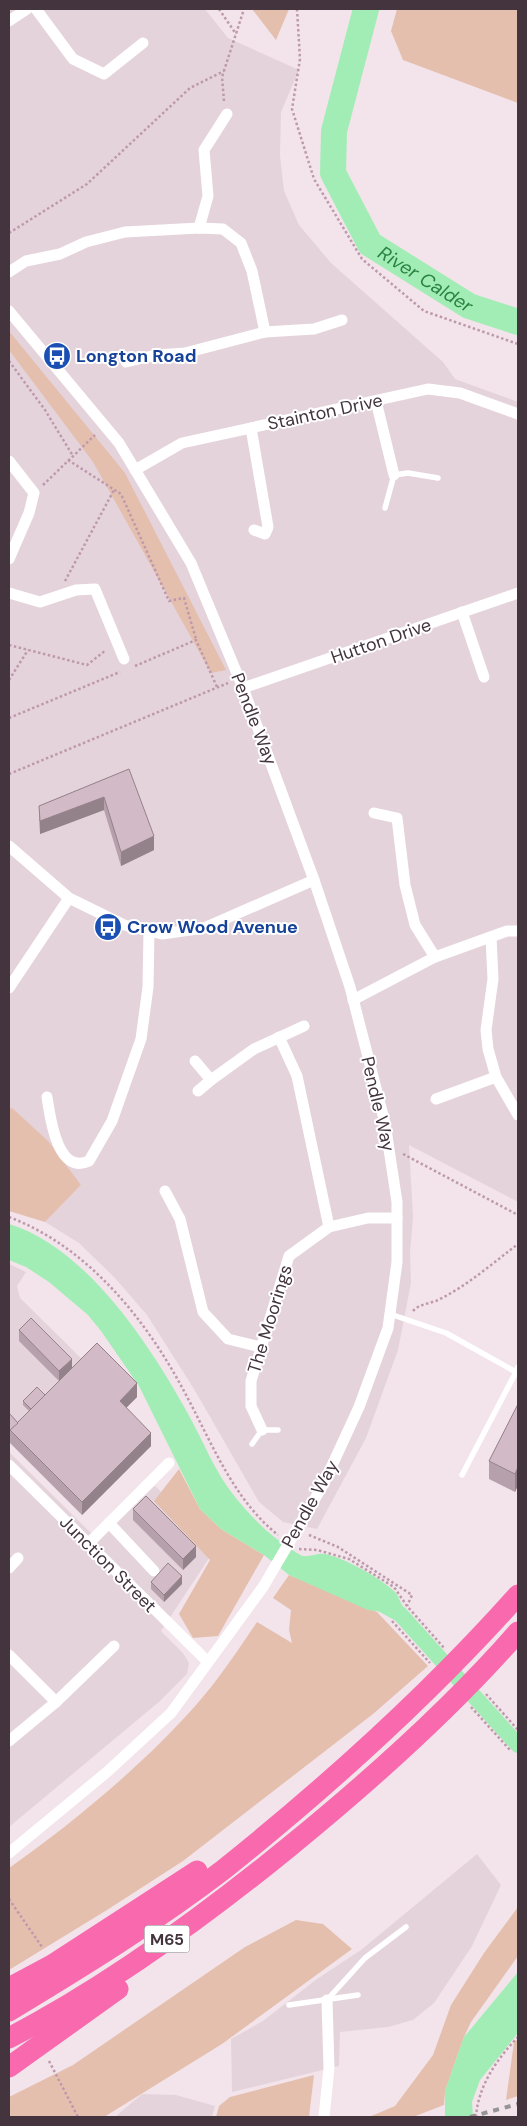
<svg xmlns="http://www.w3.org/2000/svg" width="527" height="2126" font-family="'DM Sans',sans-serif">
  <rect width="100%" height="100%" fill="#f2e4ea"/>
  <!-- residential -->
  <g fill="#e5d3db">
    <path d="M9 9H205L228 38 299 70 281 112 280 156 284 191 299 225 331 263 443 362 455 379 518 402V1202L409 1145 413 1217 410 1253 411 1283 398 1350 366 1438 317 1529 283 1522 259 1502 194 1389 147 1315 115 1278 79 1243 45 1222 81 1185 11 1107 9 1111Z"/>
    <path d="M9 1264 26 1272 17 1286 20 1298 86 1363 9 1440Z"/>
    <path d="M9 1452 97 1539 155 1486 217 1546 161 1631 183 1653 189 1663 187 1674 160 1701 9 1827Z"/>
    <path d="M477 1854 501 1885 472 1946 434 2003 413 2020 388 2027 340 2032 339 2066 232 2092 231 2039 263 2021 317 1979 361 1950Z"/>
    <path d="M142 2094 176 2095 215 2106 212 2117H115Z"/>
  </g>
  <!-- green -->
  <g fill="#e5bfae">
    <path d="M252 9H289L276 40Z"/>
    <path d="M397 9H518V103L403 60 391 31Z"/>
    <path d="M9 331 125 473 226 670 211 673 93 462 9 350Z"/>
    <path d="M11 1107 48 1141 81 1185 45 1222 9 1211V1111Z"/>
    <path d="M179 1469 200 1509 221 1529 264 1555 218 1636 193 1638 179 1614 210 1560 154 1501Z"/>
    <path d="M289 1575 377 1612 428 1666 373 1714 183 1861 107 1910 9 1970V1868C71 1825 146 1762 196 1705 219 1679 238 1650 257 1622L292 1643 289 1630 291 1610 273 1598Z"/>
    <path d="M518 1907V1956L471 2022 464 2037 445 2091 444 2105 413 2117H369L395 2106 433 2055 451 2005 484 1953Z"/>
    <path d="M296 1920 323 1924 352 1949 222 2044 104 2117H9V2097L73 2065 245 1947Z"/>
    <path d="M518 2039V2096L506 2100 514 2042Z"/>
    <path d="M314 2075 309 2117H216L219 2106 230 2097Z"/>
  </g>
  <!-- water -->
  <g fill="#a2edb5">
    <path d="M9 1224C86 1247 150 1345 187 1412 203 1440 214 1471 235 1497 252 1517 267 1534 290 1548 293 1550 299 1555 303 1556 310 1557 318 1553 325 1554 343 1557 382 1579 395 1592 399 1596 400 1603 404 1608L400 1614 368 1610 289 1575 264 1555 221 1529 200 1509 139 1386 101 1331 88 1315 49 1282 26 1267 9 1260Z"/>
    <path d="M518 1972V2033L480 2080 472 2102 473 2117H445V2091L464 2037Z"/>
  </g>
  <g fill="none" stroke-linecap="round" stroke-linejoin="round">
    <!-- canal -->
    <path stroke="#a2edb5" stroke-width="16" d="M380 1603 400 1614 518 1745"/>
    <!-- river -->
    <path stroke="#a2edb5" stroke-width="26" id="s1" d="M366 9 334 131 333 173 370 244 469 306 518 322"/>
    <!-- path -->
    <g stroke="#be99ac" stroke-width="2.5" stroke-dasharray="2.5 2.5" stroke-linecap="butt">
      <path d="M219 9 236 34"/>
      <path d="M297 9 300 59 292 109 314 179 362 259 424 311 518 344"/>
      <path d="M224 101 222 77 244 9"/>
      <path d="M9 233 87 184 190 88 224 71"/>
      <path d="M9 361 45 410 73 456"/>
      <path d="M68 460 121 494 169 601 184 598 196 639"/>
      <path d="M43 485 95 435"/>
      <path d="M65 581 114 490"/>
      <path d="M9 645 87 665 106 650"/>
      <path d="M135 666 196 640 217 687"/>
      <path d="M9 680 28 650"/>
      <path d="M9 718 120 672"/>
      <path d="M9 774 228 683"/>
      <path d="M403 1154 518 1215"/>
      <path d="M9 1217C88 1247 146 1319 185 1393 212 1443 233 1499 278 1535"/>
      <path d="M413 1311C419 1304 429 1304 438 1300 467 1286 493 1263 518 1244"/>
      <path d="M309 1535 338 1547 412 1595 407 1606"/>
      <path d="M299 1549 317 1550 349 1559 394 1587 407 1606 445 1649"/>
      <path d="M392 1621 430 1663"/>
      <path d="M486 1694 518 1730"/>
      <path d="M471 1707 510 1750"/>
      <path d="M9 1899 42 1947"/>
      <path d="M49 2061 78 2117"/>
      <path d="M476 2117C478 2086 497 2059 518 2037"/>
    </g>
    <!-- lane -->
    <g stroke="#fff" stroke-width="5.5">
      <path d="M385 508 394 475 408 473 438 478"/>
      <path d="M390 1314 446 1333 516 1372 518 1367"/>
      <path d="M252 1444 262 1430H278"/>
      <path d="M462 1475 516 1372"/>
      <path d="M327 2000 365 1958 406 1927"/>
      <path d="M289 2005 358 1995"/>
    </g>
    <!-- street -->
    <g stroke="#fff" stroke-width="11">
      <path d="M36 9 73 59 104 74 143 43"/>
      <path d="M9 21 27 9"/>
      <path d="M199 228 208 196 204 150 227 114"/>
      <path d="M9 272 26 261 60 254 86 242 125 232 199 228 223 229 241 243 252 271 265 332"/>
      <path d="M9 311 119 443 191 563 243 688 314 880 350 987 385 1123 397 1202V1262L388 1328 359 1407 323 1485 263 1587 171 1713 107 1772 9 1853"/>
      <path d="M126 362 156 355 185 353 265 332 314 329 342 320"/>
      <path d="M376 401 394 475"/>
      <path d="M251 428 268 527 265 534 254 530"/>
      <path d="M9 461 34 493 29 513 9 559"/>
      <path d="M135 470 182 443 428 389 460 393 518 414"/>
      <path d="M9 593 40 602 76 590 95 589 124 659"/>
      <path d="M462 612 484 677"/>
      <path d="M243 688 518 593"/>
      <path d="M374 813 397 818 405 885 415 925 435 957"/>
      <path d="M9 846 69 898 124 925 162 934 204 928 314 880"/>
      <path d="M491 937 493 979 486 1030 488 1049 496 1077 518 1115"/>
      <path d="M9 988 69 898"/>
      <path d="M353 1000 435 957 507 931H518"/>
      <path d="M279 1037 297 1076 329 1227"/>
      <path d="M195 1061 211 1080 254 1049 304 1026"/>
      <path d="M198 1091 211 1080"/>
      <path d="M47 1097C50 1116 57 1176 89 1161L112 1121 141 1039 148 987 149 931"/>
      <path d="M436 1099 496 1077"/>
      <path d="M165 1191 180 1219 203 1312 228 1339 261 1347"/>
      <path d="M262 1430 251 1406V1381L289 1256 329 1227 368 1218H397"/>
      <path d="M9 1465 208 1662"/>
      <path d="M109 1523 154 1571"/>
      <path d="M88 1544 169 1463"/>
      <path d="M9 1568 18 1558"/>
      <path d="M9 1655 56 1702"/>
      <path d="M9 1741 56 1702 114 1646"/>
      <path d="M324 2117 329 2068 327 2000"/>
    </g>
    <!-- highway -->
    <g stroke="#f869ae" stroke-width="21">
      <path d="M9 1988 52 1965 197 1871"/>
      <path d="M9 2011C82 1967 155 1922 223 1870 328 1786 428 1696 518 1595"/>
      <path d="M9 2038C109 1986 202 1918 289 1847 370 1781 449 1711 518 1632"/>
      <path d="M9 2067 118 1989"/>
    </g>
    <!-- rail -->
    <path stroke="#949494" stroke-width="4" stroke-dasharray="6 6" stroke-linecap="butt" d="M470 2117 518 2104"/>
  </g>
  <!-- wall -->
  <g fill="#b5a0ab">
    <path d="M129 769 154 850 121 866 104 810 40 834 39 820V806Z"/>
    <path d="M19 1330 72 1369 137 1397 126 1408 151 1446 82 1515 10 1443V1437L9 1438V1413L18 1423 29 1411 23 1405V1401L45 1395 59 1381 19 1341Z"/>
    <path d="M518 1404V1485L515 1492 489 1479V1461Z"/>
    <path d="M133 1509 196 1557 183 1570 133 1520Z"/>
    <path d="M151 1582 182 1584 164 1602 151 1589Z"/>
  </g>
  <!-- shaded-wall -->
  <g fill="#94828b">
    <path d="M104 797V810L40 834V821Z"/>
    <path d="M154 836V850L121 866V852Z"/>
    <path d="M72 1359V1370L59 1382V1371Z"/>
    <path d="M137 1383V1397L120 1414V1401Z"/>
    <path d="M10 1430V1437L9 1439V1431Z"/>
    <path d="M151 1433V1446L82 1515V1502Z"/>
    <path d="M518 1467V1485L515 1492V1474Z"/>
    <path d="M196 1546V1557L183 1570V1559Z"/>
    <path d="M182 1576V1584L164 1602V1595Z"/>
  </g>
  <!-- building -->
  <g fill="#d3bac7" stroke="#94828b">
    <path d="M129 769 154 836 121 852 104 797 40 821 39 806Z"/>
    <path d="M31 1318 72 1359 59 1371 19 1330Z"/>
    <path d="M97 1343 137 1383 120 1401 151 1433 82 1502 10 1430Z"/>
    <path d="M37 1387 45 1395 31 1409 23 1401Z"/>
    <path d="M518 1404V1467L515 1474 489 1461Z"/>
    <path d="M9 1413 18 1423 9 1431Z"/>
    <path d="M146 1496 196 1546 183 1559 133 1509Z"/>
    <path d="M168 1563 182 1576 164 1595 151 1582Z"/>
  </g>
  <!-- icons -->
  <defs>
    <g id="bus-disc" transform="scale(1.4375)"><circle r="9.5" fill="#1a4fb4" stroke="#fff"/><path d="M-5-6H5V4H4V6H2V4H-2V6H-4V4H-5ZM-3.5-4V0h7V-4ZM-3.5 1.2v1.5H-2V1.2ZM2 1.2v1.5H3.5V1.2Z" fill="#fff"/></g>
  </defs>
  <g fill-rule="evenodd">
    <use href="#bus-disc" x="57" y="356"/>
    <use href="#bus-disc" x="108" y="927"/>
  </g>
  <g text-anchor="middle" dominant-baseline="central" stroke-width="4" stroke-linejoin="round" paint-order="stroke">
    <!-- shield labels -->
    <rect fill="#fff" stroke="#7b7177" stroke-width="1" x="144.5" y="1925.5" width="45" height="27" rx="4"/>
    <g font-size="16" font-weight="bold" fill="#43343d">
      <text x="167" y="1939">M65</text>
    </g>
    <!-- transit labels -->
    <g font-size="18" font-weight="bold" fill="#164399" stroke="#fff" text-anchor="start">
      <text x="76" y="356">Longton Road</text>
      <text x="127" y="927">Crow Wood Avenue</text>
    </g>
    <!-- street labels -->
    <g font-size="18" fill="#43343d" stroke="#fff">
      <text transform="translate(325 412) rotate(-12)">Stainton Drive</text>
      <text transform="translate(381 641) rotate(-19)">Hutton Drive</text>
      <text transform="translate(254 719) rotate(69)">Pendle Way</text>
      <text transform="translate(378 1104) rotate(77)">Pendle Way</text>
      <text transform="translate(270 1319) rotate(-73)">The Moorings</text>
      <text transform="translate(310 1504) rotate(-61)">Pendle Way</text>
      <text transform="translate(108 1564) rotate(45)">Junction Street</text>
    </g>
    <!-- water labels -->
    <g font-size="19" font-style="italic" fill="#2a8442" stroke="#fff">
      <text stroke="none"><textPath href="#s1" startOffset="314">River Calder</textPath></text>
    </g>
  </g>
  <!-- border -->
  <rect width="527" height="2126" fill="none" stroke="#43343d" stroke-width="20"/>
</svg>
